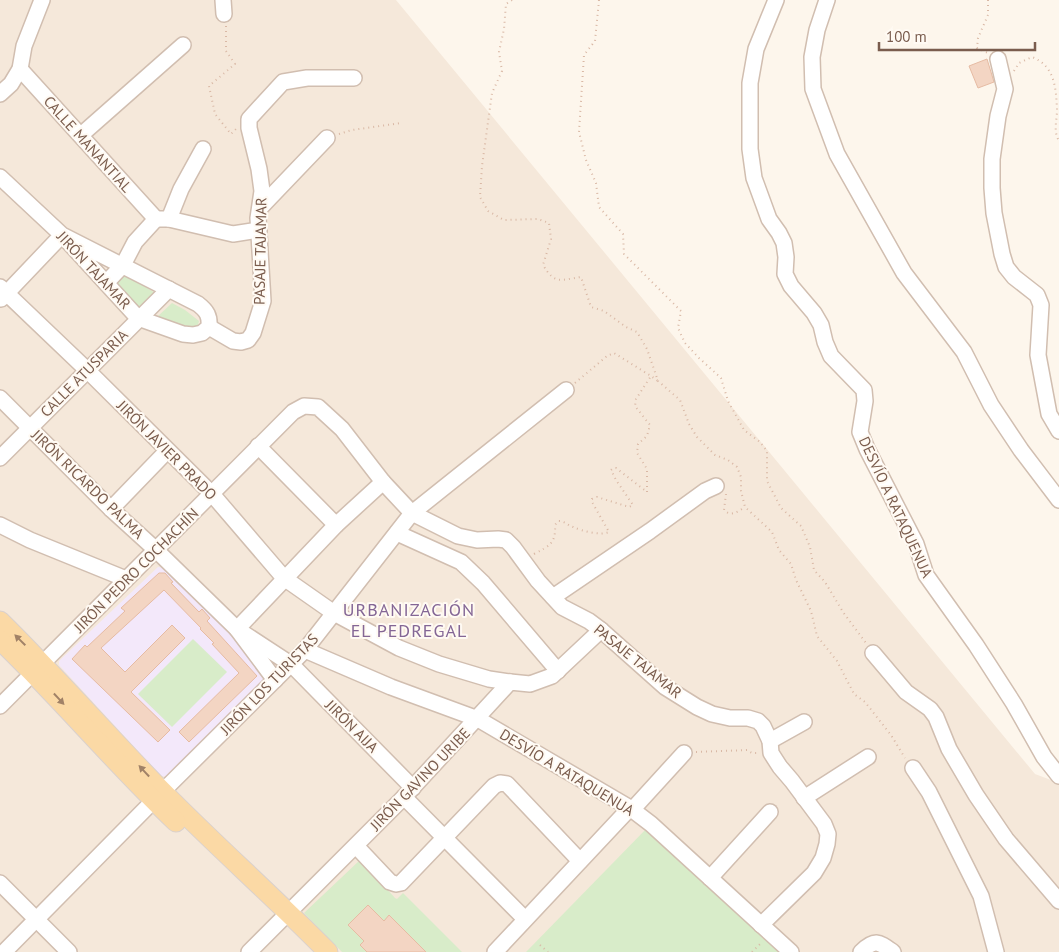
<svg xmlns="http://www.w3.org/2000/svg" width="1059" height="952" font-family="'PT Sans',sans-serif">
  <rect width="100%" height="100%" fill="#fdf6ec"/>
  <!-- residential -->
  <path fill="#f5e8da" d="M0 0H396L1035 774 1059 783V952H0Z"/>
  <!-- education -->
  <path fill="#f3e8fa" d="M158 567 165 568 229 631 266 678 169 777 161 776 59 665V661Z"/>
  <!-- green -->
  <g fill="#d8ecc9">
    <path d="M121 271 155 293 138 309 115 280Z"/>
    <path d="M172 303 185 310 199 321 198 325 193 329 156 318Z"/>
    <path d="M193 639 227 672 172 727 138 694Z"/>
    <path d="M649 826 785 952H526Z"/>
    <path d="M360 860 395 898 397 899 403 893 462 952H342L304 913Z"/>
  </g>
  <!-- building -->
  <g fill="#f3d5c3" stroke="#e6bba3">
    <path d="M987 59 994 82 978 88 969 66Z"/>
    <path d="M159 573H165L173 582 171 583 199 612 202 609 210 618 207 621 257 676 189 742 179 732 239 673 212 644 214 643 200 629 201 628 164 590 101 648 125 672 172 625 185 638 131 692 170 730 158 742 72 659 85 645 87 647 125 611 121 608Z"/>
    <path d="M368 905 384 921 389 915 426 952H367L360 945 364 941 348 925Z"/>
  </g>
  <g fill="none" stroke-linecap="round" stroke-linejoin="round">
    <!-- minor casing -->
    <g stroke="#d1beb0" stroke-width="18">
      <g id="minor">
        <path d="M223 0 224 14"/>
        <path d="M776 0 756 49 750 83V149L754 178 769 219 779 233 784 243 786 257 785 274 791 286 814 313 821 325 825 342 831 356 864 390 865 401 860 432 867 449 916 544 926 575 976 645 1014 704 1044 757 1059 776"/>
        <path d="M827 0 817 30 812 57 813 89 837 154 904 273 964 352 991 405 1021 450 1059 500"/>
        <path d="M998 59 1005 89 998 116 992 159V188L994 213 1002 254 1006 267 1014 277 1037 295 1041 305 1038 355 1049 414 1059 431"/>
        <path d="M20 69 156 219"/>
        <path d="M0 94 11 84 20 69 24 46 42 0"/>
        <path d="M81 135 183 45"/>
        <path d="M0 177 62 235 138 318 183 334 193 335 202 333 209 327C210 316 207 311 198 304L62 235 1 299"/>
        <path d="M260 208 327 138"/>
        <path d="M156 219H169L233 234 259 230"/>
        <path d="M169 219 181 189 203 149"/>
        <path d="M106 283 123 265 135 242 156 219"/>
        <path d="M0 287 87 370 212 494 284 578 334 613 399 648 439 664 489 679 510 682"/>
        <path d="M209 327 233 341 241 342 248 340 253 333 263 301 258 218 262 191 259 169 249 128V119L283 82 307 78H354"/>
        <path d="M0 398 111 509 155 549 237 629 292 665 413 788"/>
        <path d="M258 446 336 525"/>
        <path d="M0 458 169 289"/>
        <path d="M111 509 167 451"/>
        <path d="M0 525 30 540 126 579"/>
        <path d="M397 533 461 562 483 583 558 671"/>
        <path d="M553 597 650 531 705 491 716 486"/>
        <path d="M305 650 391 687 478 719 630 808 651 824 791 952"/>
        <path d="M873 653 906 692 930 709 936 717 949 749 976 795 1006 839 1059 901"/>
        <path d="M275 680 237 629 336 525 383 482"/>
        <path d="M0 706 293 412 304 406 318 407 342 429 383 482 412 513 458 536 477 540 498 539 506 540 513 547 538 581 562 607 589 621 601 630 665 687 697 707 712 714 730 718H748L758 721 763 726 770 741 771 753 780 767 792 781 824 824 828 834 827 844 823 858 814 873 761 925"/>
        <path d="M770 741 804 722"/>
        <path d="M913 768 929 792 981 896 996 952"/>
        <path d="M404 797 525 919"/>
        <path d="M804 798 868 757"/>
        <path d="M632 810 684 753"/>
        <path d="M356 846 390 882 396 884 401 883 494 786 500 783 507 784 580 861"/>
        <path d="M710 878 770 812"/>
        <path d="M0 883 69 952"/>
        <path d="M4 952 163 791 305 650 412 513 566 390"/>
        <path d="M249 952 404 797 510 682 530 684 552 676 601 630"/>
        <path d="M495 952 630 808"/>
        <path d="M861 952C875 938 879 942 893 952"/>
      </g>
    </g>
    <!-- major casing -->
    <g stroke="#dad1cd" stroke-width="21">
      <g id="major">
        <path d="M0 621C56 676 107 735 162 791 216 846 274 897 328 952"/>
        <path d="M0 640C61 699 115 764 176 822"/>
      </g>
    </g>
    <!-- path -->
    <g stroke="#d9b8a5" stroke-width="2" stroke-dasharray="1 4" stroke-linecap="butt">
      <path d="M512 0 506 4 504 29 499 52 502 71 492 93 482 166 480 197 488 211 504 220 538 219 549 223 551 239 543 265C555 285 560 280 581 277L591 307 604 311 626 327 637 332 647 349 658 381 680 400 689 424 697 437 715 455 728 460 737 467 741 477V491L745 507 772 532 779 550 791 564 796 580 811 611 817 636 837 661 854 694 865 702 891 735 905 758"/>
      <path d="M599 0 595 41 584 55 579 132 586 160 596 183 599 207 623 234 624 254 681 311 678 328 685 343 699 358 721 378 728 401 744 430 760 442 767 451V481L781 508 801 526 810 547 814 570 825 582 843 612 866 643"/>
      <path d="M988 0V15L978 38 977 48 988 53"/>
      <path d="M226 26V51L235 64 209 86 215 114 231 134 236 129"/>
      <path d="M1014 71 1019 63 1032 57C1055 66 1056 88 1057 110 1057 121 1053 131 1059 141"/>
      <path d="M339 134 352 130 401 123"/>
      <path d="M575 383 607 356 614 353 651 376"/>
      <path d="M647 492V469L637 453 638 444 647 436 650 425 635 406 636 399 651 376 658 381"/>
      <path d="M726 494 724 510C731 517 737 512 745 507"/>
      <path d="M534 554C549 546 556 544 555 525L558 521C565 521 567 525 573 527 582 531 600 536 609 532L592 502V499L597 497 629 507 633 505 616 480 611 470 612 469 616 468 647 492"/>
      <path d="M696 752 747 750 752 753H758"/>
      <path d="M540 945 548 952"/>
      <path d="M752 952 760 944"/>
    </g>
    <!-- minor -->
    <use href="#minor" stroke="#fff" stroke-width="15"/>
    <!-- major -->
    <use href="#major" stroke="#fbd9a5" stroke-width="19"/>
  </g>
  <!-- one-way arrows -->
  <defs><path id="oneway-solid" d="M-6-.8H1V-3.2L6.5 0L1 3.2V.8H-6Z" transform="scale(1.25)"/></defs>
  <g fill="#a18267">
    <use href="#oneway-solid" transform="translate(20 640) rotate(-135)"/>
    <use href="#oneway-solid" transform="translate(59 699) rotate(47)"/>
    <use href="#oneway-solid" transform="translate(144 771) rotate(-133)"/>
  </g>
  <g text-anchor="middle" dominant-baseline="central" stroke-width="4" stroke-linejoin="round" paint-order="stroke">
    <!-- street labels -->
    <g font-size="15" fill="#7a5c4d" stroke="#fffaf3">
      <text transform="translate(88 144) rotate(48)">CALLE MANANTIAL</text>
      <text transform="translate(260 251) rotate(-89)">PASAJE TAJAMAR</text>
      <text transform="translate(94 270) rotate(47)">JIRÓN TAJAMAR</text>
      <text transform="translate(84 373) rotate(-45)">CALLE ATUSPARIA</text>
      <text transform="translate(167 450) rotate(45)">JIRÓN JAVIER PRADO</text>
      <text transform="translate(88 484) rotate(44)">JIRÓN RICARDO PALMA</text>
      <text transform="translate(896 507) rotate(65)">DESVÍO A RATAQUENUA</text>
      <text transform="translate(136 570) rotate(-45)">JIRÓN PEDRO COCHACHÍN</text>
      <text transform="translate(638 661) rotate(39)">PASAJE TAJAMAR</text>
      <text transform="translate(269 684) rotate(-46)">JIRÓN LOS TURISTAS</text>
      <text transform="translate(352 726) rotate(45)">JIRÓN AIJA</text>
      <text transform="translate(567 772) rotate(31)">DESVÍO A RATAQUENUA</text>
      <text transform="translate(420 779) rotate(-46)">JIRÓN GAVINO URIBE</text>
    </g>
    <!-- quarter labels -->
    <g font-size="18" letter-spacing="1" fill="#846695" stroke="#fffaf3">
      <text x="409" y="609">URBANIZACIÓN<tspan x="409" dy="21">EL PEDREGAL</tspan></text>
    </g>
  </g>
  <!-- scale -->
  <path d="M879 42v8h156v-8" fill="none" stroke="#7a5c4d" stroke-width="2.5"/>
  <text x="886" y="42" font-size="15" fill="#7a5c4d" stroke="#fffaf3" stroke-width="4" paint-order="stroke">100 m</text>
</svg>
